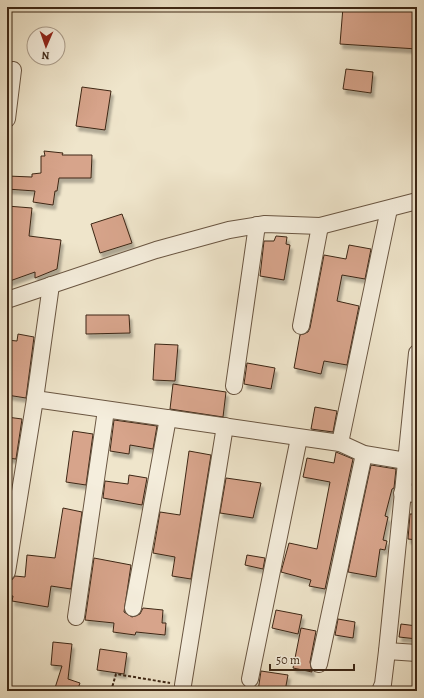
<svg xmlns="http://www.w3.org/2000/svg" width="424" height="698" font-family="Alegreya,serif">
  <defs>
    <filter id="shadow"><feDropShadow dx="2.5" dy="4.5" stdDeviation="1" flood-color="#0004"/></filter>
  </defs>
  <rect width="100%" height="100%" fill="#efe5cb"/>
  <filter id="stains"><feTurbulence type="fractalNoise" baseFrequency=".005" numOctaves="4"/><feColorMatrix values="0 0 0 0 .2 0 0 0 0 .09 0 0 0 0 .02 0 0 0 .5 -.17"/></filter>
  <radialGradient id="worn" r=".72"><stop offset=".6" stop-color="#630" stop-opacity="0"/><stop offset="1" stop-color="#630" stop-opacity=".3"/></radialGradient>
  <!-- building -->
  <g fill="#d7a48b" stroke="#3d2715" filter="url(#shadow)">
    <path d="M343 7H417V49L340 44Z"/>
    <path d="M346 69 373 72 371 93 343 89Z"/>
    <path d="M82 87 111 91 105 130 76 126Z"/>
    <path d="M44 151 63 153 62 155H92L91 178H59L57 191H55L53 205 33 202 35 191 7 189V176L32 177V174L41 173V156H45Z"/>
    <path d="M7 206 32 208 29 236 61 240 57 269 35 278V272L7 282Z"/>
    <path d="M122 214 132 243 100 253 91 224Z"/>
    <path d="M276 236 287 237 286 244 290 245 284 280 260 276 264 241H274Z"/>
    <path d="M349 245 371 249 365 279 342 275 337 301 359 306 347 365 324 361 321 374 294 368 300 335 308 332 310 328 324 255 346 259Z"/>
    <path d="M86 315H129L130 333 86 334Z"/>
    <path d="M18 334 34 337 26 398 7 395V340L17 341Z"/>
    <path d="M155 344 178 345 175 381 153 380Z"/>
    <path d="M247 363 275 368 271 389 244 384Z"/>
    <path d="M173 384 226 392 223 417 170 409Z"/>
    <path d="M315 407 337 411 333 432 311 429Z"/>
    <path d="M7 417 22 419 16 459 7 458Z"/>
    <path d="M114 420 157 426 153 449 130 445 129 454 110 451Z"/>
    <path d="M73 431 93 434 86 485 66 482Z"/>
    <path d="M189 451 211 455 191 579 172 576 175 557 153 553 160 512 180 515Z"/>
    <path d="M336 452 353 459 325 589 309 586 311 580 281 572 289 543 317 549 330 482 303 477 307 458 334 463Z"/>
    <path d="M371 465 396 469 394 488 392 489 385 516 388 517 383 540 387 541 385 550 380 549 376 577 348 572Z"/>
    <path d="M129 475 147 478 142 505 103 498 105 481 128 484Z"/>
    <path d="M226 478 261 483 253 518 220 513Z"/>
    <path d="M63 508 82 512 71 589 51 586 48 607 12 601 13 596H7V581H11L15 576 25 577 27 555 55 558Z"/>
    <path d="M410 514H417V540L408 539Z"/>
    <path d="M247 555 265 558 263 569 245 565Z"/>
    <path d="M94 558 131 565 124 612 132 617 140 614 143 608 163 610 162 623H166L165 635 136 632 135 635 113 632 114 623 85 620Z"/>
    <path d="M276 610 302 615 298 634 272 628Z"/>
    <path d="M338 619 355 622 353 638 335 635Z"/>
    <path d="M401 624 417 626V639L399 637Z"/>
    <path d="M301 628 316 631 310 662 312 672 293 668Z"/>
    <path d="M53 642 72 644 68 679 80 683 77 691H54L62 666 51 665Z"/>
    <path d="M100 649 127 653 124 674 97 670Z"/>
    <path d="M261 671 288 675 285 691H258Z"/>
  </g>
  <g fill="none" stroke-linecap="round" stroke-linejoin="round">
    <!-- minor casing -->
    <g stroke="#6a5642" stroke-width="18">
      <g id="minor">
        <path d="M7 119 13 70"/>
        <path d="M7 300 156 250 229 230 265 224 320 226 417 201"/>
        <path d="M301 326 320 226"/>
        <path d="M234 386 257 225"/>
        <path d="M35 399 340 443 364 454 406 461"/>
        <path d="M340 443 389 209"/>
        <path d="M402 493 417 494"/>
        <path d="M7 572 35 399 51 285"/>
        <path d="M133 608 168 418"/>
        <path d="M76 617 106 410"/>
        <path d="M387 651 417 653"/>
        <path d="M319 664 364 454"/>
        <path d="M250 679 299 438"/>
        <path d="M183 685 225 426"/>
        <path d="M380 691 383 684 387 651 417 353"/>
      </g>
    </g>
    <!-- path -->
    <path stroke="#3d2715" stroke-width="2" stroke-dasharray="3 2" stroke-linecap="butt" d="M111 691 116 674 170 683"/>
    <!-- minor -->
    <use href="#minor" stroke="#f5eedd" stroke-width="16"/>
  </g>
  <!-- margin -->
  <rect width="424" height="698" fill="none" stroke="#efe5cb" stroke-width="24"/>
  <rect x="8" y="8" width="408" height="682" fill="none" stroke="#3d2715" stroke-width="2"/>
  <rect x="12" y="12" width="400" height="674" fill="none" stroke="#3d2715"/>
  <!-- north arrow -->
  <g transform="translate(46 46) rotate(182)"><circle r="19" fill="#f5eedd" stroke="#ab9e8d"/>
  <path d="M0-3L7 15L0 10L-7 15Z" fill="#8f2418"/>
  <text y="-6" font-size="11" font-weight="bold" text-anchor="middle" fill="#3d2715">N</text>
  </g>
  <!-- scale -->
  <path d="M270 664v6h84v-6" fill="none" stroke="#3d2715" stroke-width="2"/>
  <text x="276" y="664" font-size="12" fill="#3d2715" stroke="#f5eedd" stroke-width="3" paint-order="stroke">50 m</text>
  <rect width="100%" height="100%" filter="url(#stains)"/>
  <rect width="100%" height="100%" fill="url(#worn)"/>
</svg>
